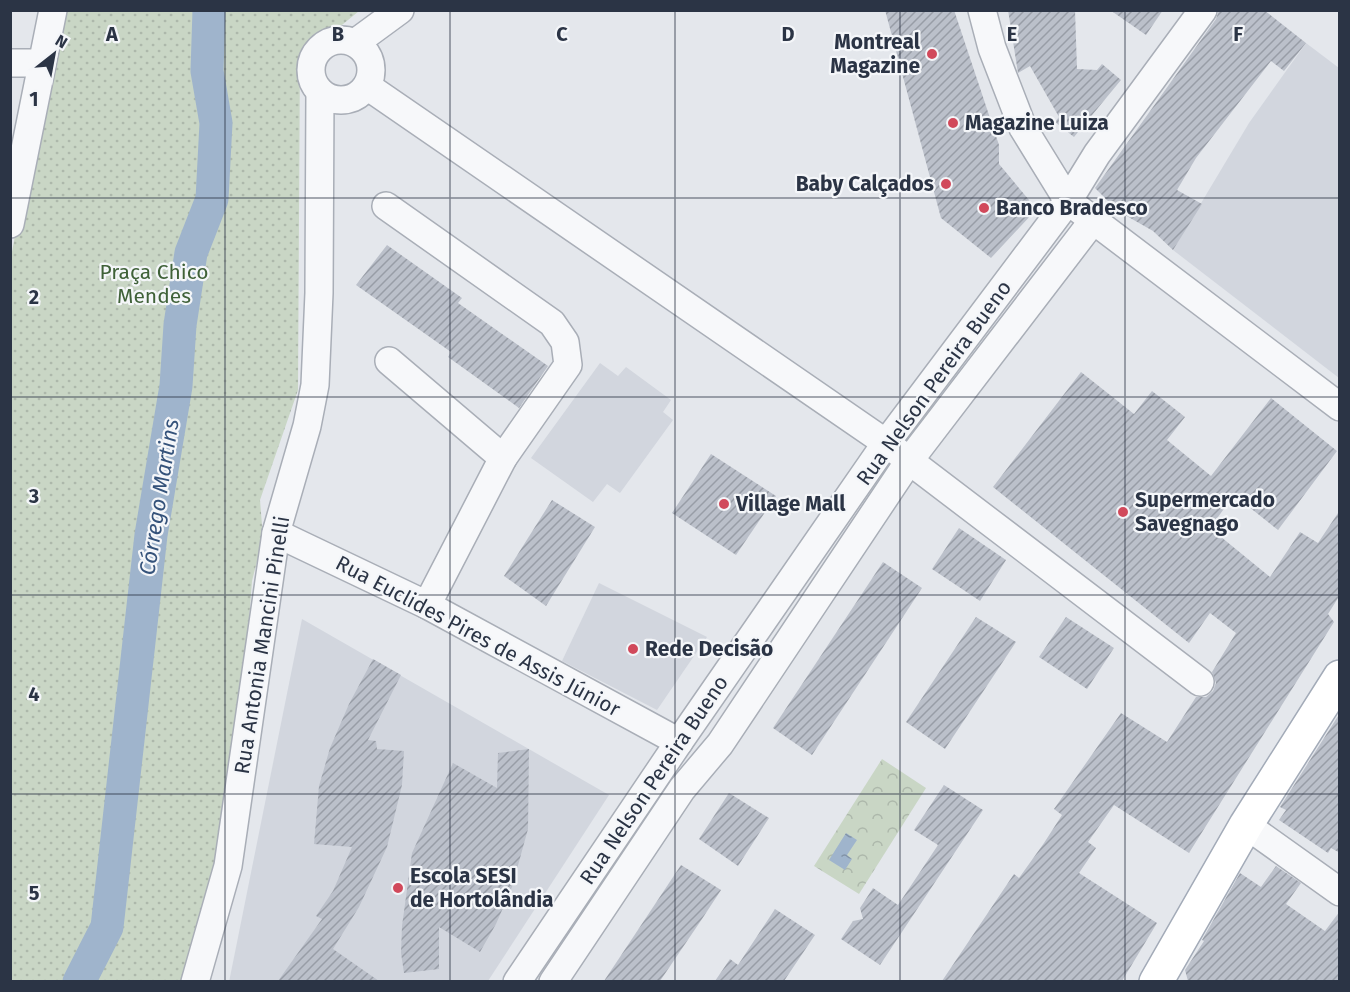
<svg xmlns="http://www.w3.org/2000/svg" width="1350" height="992" font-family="'Fira Sans',sans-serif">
  <defs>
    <pattern id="grass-dots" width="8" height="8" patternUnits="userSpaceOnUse" patternTransform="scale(1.5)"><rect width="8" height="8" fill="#c9d6c5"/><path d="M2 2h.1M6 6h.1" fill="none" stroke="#adb8ab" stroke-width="1.8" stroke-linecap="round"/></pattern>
    <pattern id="park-crowns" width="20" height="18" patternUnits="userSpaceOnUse" patternTransform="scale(1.5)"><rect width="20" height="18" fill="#c9d6c5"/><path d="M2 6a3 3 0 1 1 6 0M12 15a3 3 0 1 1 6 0" fill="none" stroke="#adb8ab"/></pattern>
    <pattern id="water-ripples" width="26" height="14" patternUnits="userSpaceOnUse" patternTransform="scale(1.5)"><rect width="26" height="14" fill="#9fb4cc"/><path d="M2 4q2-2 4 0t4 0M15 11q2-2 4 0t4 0" fill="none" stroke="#8293a7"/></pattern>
    <pattern id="building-hatch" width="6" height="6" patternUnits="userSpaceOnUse" patternTransform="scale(1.5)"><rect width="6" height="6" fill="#bbc0ca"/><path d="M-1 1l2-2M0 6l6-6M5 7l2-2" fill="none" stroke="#989da6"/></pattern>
  </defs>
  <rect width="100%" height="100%" fill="#e4e7ec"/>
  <!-- built -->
  <g fill="#d2d6de">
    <path d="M1306 43 1339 68V378L1173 250 1249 123Z"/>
    <path d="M600 363 618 376 626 367 671 400 663 412 673 420 620 493 607 484 593 502 531 458Z"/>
    <path d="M599 583 707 637 657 710 562 661Z"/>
    <path d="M302 619 609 795 488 981 229 982Z"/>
  </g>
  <!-- grass -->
  <path fill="url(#grass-dots)" d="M58 11H359L331 34 300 53 298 390 260 500 263 538 252 581 248 633 214 869 189 981 11 982V257Z"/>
  <!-- park -->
  <path fill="url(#park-crowns)" d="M882 759 926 788 859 894 814 866Z"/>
  <!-- water -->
  <path fill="url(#water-ripples)" d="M846 833 857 840 847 855 852 859 845 870 829 860Z"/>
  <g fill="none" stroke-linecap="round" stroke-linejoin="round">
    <!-- river -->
    <path stroke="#9fb4cc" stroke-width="33" d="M79 982 107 927 151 535 176 386 180 325 191 253 212 199 216 123 207 71 209 10"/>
  </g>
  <!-- building -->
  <g fill="url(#building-hatch)">
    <path d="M885 10H954L999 145V164L1029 200 1033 213 991 258 941 218Z"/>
    <path d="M1008 10H1075L1077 69 1097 70 1102 64 1121 80 1074 137 1055 122 1059 117 1030 66 1018 73Z"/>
    <path d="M1110 10H1163L1146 35Z"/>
    <path d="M1219 10H1264L1306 43 1284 71 1271 61 1196 158 1177 190 1202 204 1173 250 1153 231 1118 211 1095 188 1216 19Z"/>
    <path d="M387 245 462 298 458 303 548 366 519 408 448 357 451 352 356 285Z"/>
    <path d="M1081 372 1134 414 1152 391 1185 417 1167 440 1211 476 1271 398 1337 451 1278 530 1234 495 1210 528 1270 577 1300 532 1318 543 1340 510V595L1328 614 1334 622 1189 853 1114 805 1088 842 1096 848 1079 873 1157 923 1122 981H942L1014 874 1019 878 1044 843 1062 815 1054 809 1121 713 1167 742 1196 697H1206L1213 691 1216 683 1212 672 1236 633 1210 613 1189 643 993 487Z"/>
    <path d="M711 454 776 496 736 555 672 513Z"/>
    <path d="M552 500 595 527 546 606 504 576Z"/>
    <path d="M959 528 1006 560 980 601 932 569Z"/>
    <path d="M883 562 922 588 812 755 773 728Z"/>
    <path d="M976 617 1016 642 945 749 906 722Z"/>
    <path d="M1066 617 1114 648 1087 689 1039 657Z"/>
    <path d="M373 659 401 675 368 740 376 741 377 749 404 751 402 785 387 847 359 907 333 949 379 981H278L322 919 316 916 333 891 352 847 314 844 319 786 330 748 349 704Z"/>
    <path d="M1340 713V853L1331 848 1328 853 1279 820 1286 810 1280 807Z"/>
    <path d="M529 749 528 829 512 887 496 924 480 952 439 927V969L404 973 401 953 402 926 412 853 453 763 497 788 498 753Z"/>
    <path d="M944 785 983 810 880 965 841 939 853 921 863 919 860 908 873 888 898 905 938 845 914 830Z"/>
    <path d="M729 793 769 818 738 866 699 839Z"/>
    <path d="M681 865 721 890 702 919 660 981H604Z"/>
    <path d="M1276 866 1301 883 1286 904 1325 931 1340 911V981H1188L1185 970 1204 941 1202 940 1240 873 1261 887Z"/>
    <path d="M775 909 815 935 784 981H715L730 959 738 965Z"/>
  </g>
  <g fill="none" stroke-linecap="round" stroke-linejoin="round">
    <!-- minor casing -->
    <g stroke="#a9aeb7" stroke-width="30">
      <g id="minor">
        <path d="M982 10 992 48 1023 128 1068 201 1340 407"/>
        <circle cx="341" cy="70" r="30"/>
        <path d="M355 43 400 10"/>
        <path d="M10 63H42"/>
        <path d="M367 86 886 443 1200 682"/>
        <path d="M386 206 552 323 565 342 568 365 503 458 427 605"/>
        <path d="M10 224 53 10"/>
        <path d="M389 361 503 458"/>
        <path d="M276 533 427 605 679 742"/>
        <path d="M1246 825 1340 892"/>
        <path d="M195 982 228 866 276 533 307 426 315 385 319 293 320 92"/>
        <path d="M517 982 679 742 886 443 1068 201 1097 154 1203 10"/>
        <path d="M553 982 682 789 720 744 909 461 1092 222"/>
      </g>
    </g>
    <!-- major casing -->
    <g stroke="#a3abb8" stroke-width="36">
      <path id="major" d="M1156 982 1246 825 1340 677"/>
    </g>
    <!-- minor -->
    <use href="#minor" stroke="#f7f8fa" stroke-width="27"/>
    <!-- major -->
    <use href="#major" stroke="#fff" stroke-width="33"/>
  </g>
  <!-- grid -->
  <path fill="none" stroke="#2b3445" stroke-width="1.5" stroke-opacity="0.55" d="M225 10V982M450 10V982M675 10V982M900 10V982M1125 10V982M10 198H1340M10 397H1340M10 595H1340M10 794H1340"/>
  <!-- markers -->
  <g fill="#d1495b" stroke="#f4f6f9" stroke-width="2">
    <circle cx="932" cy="54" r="6"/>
    <circle cx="953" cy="123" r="6"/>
    <circle cx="946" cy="184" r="6"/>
    <circle cx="984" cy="208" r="6"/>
    <circle cx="724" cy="504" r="6"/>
    <circle cx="1123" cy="512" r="6"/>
    <circle cx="633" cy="649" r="6"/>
    <circle cx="398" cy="888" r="6"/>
  </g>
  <g text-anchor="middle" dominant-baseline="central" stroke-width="4.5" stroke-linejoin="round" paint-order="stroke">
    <!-- poi labels -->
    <g font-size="21" font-weight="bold" fill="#2b3445" stroke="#f4f6f9" text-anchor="start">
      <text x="920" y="42" text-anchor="end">Montreal<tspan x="920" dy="24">Magazine</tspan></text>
      <text x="965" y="123">Magazine Luiza</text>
      <text x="934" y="184" text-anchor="end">Baby Calçados</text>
      <text x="996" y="208">Banco Bradesco</text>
      <text x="1135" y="500">Supermercado<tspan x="1135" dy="24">Savegnago</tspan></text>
      <text x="736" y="504">Village Mall</text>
      <text x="645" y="649">Rede Decisão</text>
      <text x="410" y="876">Escola SESI<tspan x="410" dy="24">de Hortolândia</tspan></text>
    </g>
    <!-- park labels -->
    <g font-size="21" fill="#3f6138" stroke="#f4f6f9">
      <text x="154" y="272">Praça Chico<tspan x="154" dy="24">Mendes</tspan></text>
    </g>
    <!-- street labels -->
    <g font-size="21" fill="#2b3445" stroke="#f4f6f9">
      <text transform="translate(934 383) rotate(-54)">Rua Nelson Pereira Bueno</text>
      <text transform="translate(478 636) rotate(28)">Rua Euclides Pires de Assis Júnior</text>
      <text transform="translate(262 645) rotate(-81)">Rua Antonia Mancini Pinelli</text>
      <text transform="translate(654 780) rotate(-56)">Rua Nelson Pereira Bueno</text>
    </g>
    <!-- water labels -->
    <g font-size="22" font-style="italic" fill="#34527a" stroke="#f4f6f9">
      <text transform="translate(159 497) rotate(-81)">Córrego Martins</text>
    </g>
  </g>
  <g font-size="20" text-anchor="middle" font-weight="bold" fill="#2b3445" stroke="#f4f6f9" stroke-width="4.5" stroke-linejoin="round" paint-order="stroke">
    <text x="112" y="41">A</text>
    <text x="338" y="41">B</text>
    <text x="562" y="41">C</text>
    <text x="788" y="41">D</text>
    <text x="1012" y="41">E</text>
    <text x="1238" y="41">F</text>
    <text x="34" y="106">1</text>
    <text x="34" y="304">2</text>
    <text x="34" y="503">3</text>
    <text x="34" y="701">4</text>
    <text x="34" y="900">5</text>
  </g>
  <!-- border -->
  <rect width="1350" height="992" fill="none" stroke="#2b3445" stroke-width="24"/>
  <!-- north arrow -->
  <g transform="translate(54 54) rotate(31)" stroke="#f4f6f9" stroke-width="4.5" paint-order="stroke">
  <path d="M0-4.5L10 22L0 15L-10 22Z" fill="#2b3445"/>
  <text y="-9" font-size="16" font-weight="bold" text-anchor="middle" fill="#2b3445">N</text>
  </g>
</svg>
